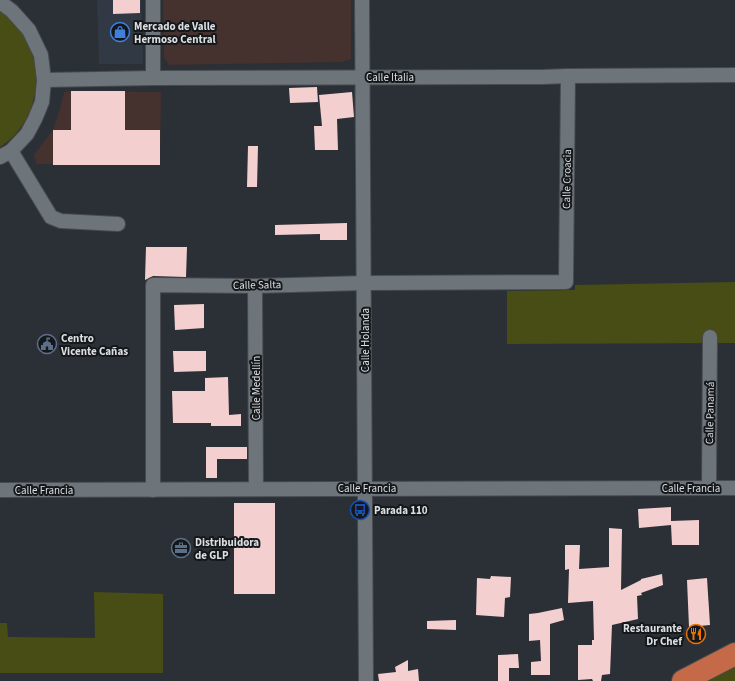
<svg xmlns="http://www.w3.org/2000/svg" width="735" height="681" font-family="'Source Sans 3',sans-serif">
  <rect width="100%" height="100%" fill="#2b3036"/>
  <!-- built -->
  <path fill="#303944" d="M97 0H141L143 64H99Z"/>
  <!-- industrial -->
  <g fill="#45312e">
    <path d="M163 0H351V59L342 62 169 65 164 58Z"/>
    <path d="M71 91 161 92 160 165 36 164 34 155 53 130 60 109 64 92Z"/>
  </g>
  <!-- green -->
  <g fill="#484c15">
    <path d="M0 11C48 43 48 116 0 147Z"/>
    <path d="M735 282V343L507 344V291L575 290V285Z"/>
    <path d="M94 592 163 594V673H0V623H7L8 637 95 638Z"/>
    <path d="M735 662V681H699Z"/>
  </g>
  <!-- building -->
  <g fill="#f3d0cf">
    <path d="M113 0H140V13L113 14Z"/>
    <path d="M317 87 318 102 290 103 289 88Z"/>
    <path d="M71 91H125V130H160V165H53V130H71Z"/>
    <path d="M352 92 354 117 337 119 338 150H315L314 126H322L319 95Z"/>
    <path d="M248 146H258L257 187H247Z"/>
    <path d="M347 223V240H320V234L275 235V225Z"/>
    <path d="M146 247H187L186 277 153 276 145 280Z"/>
    <path d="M204 304V328L175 330 174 305Z"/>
    <path d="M173 351H206V371L174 372Z"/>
    <path d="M228 377 229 415 241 414V426H211V423H173L172 391H205V378Z"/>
    <path d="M206 447H247V459H217V478H206Z"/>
    <rect x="234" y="503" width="41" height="91"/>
    <path d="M671 507V521L699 520V545H672L671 525 639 528 638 509Z"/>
    <path d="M609 528 622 529 621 590 641 580V579L662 574 663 585 641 593 642 595 637 596 638 619 612 625 610 674 602 675 601 681H593L592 679 578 680V645H592V640H594L593 601 568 603 569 569 565 570V545H580L579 569 609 567Z"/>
    <path d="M491 576 511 577 510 597 505 598 504 617 476 615 477 578 490 579Z"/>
    <path d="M707 578 710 625 689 627 687 580Z"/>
    <path d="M562 608 564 620 550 624V675H531V662L541 661 540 640 529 641V614L538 613Z"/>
    <path d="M456 620V630L427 629V621Z"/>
    <path d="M518 654 519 668H509V681H498V655Z"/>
    <path d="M408 660V671L418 669 419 681H379L378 674 396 672 395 667Z"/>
  </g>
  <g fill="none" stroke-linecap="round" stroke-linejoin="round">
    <!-- minor casing -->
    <g stroke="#474b50" stroke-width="16">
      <g id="minor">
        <path d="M153 0V78"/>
        <path d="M362 0 366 681"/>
        <path d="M0 2 12 11 29 30 41 55 44 80 42 102 35 119 27 134 11 151 0 157"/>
        <path d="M44 80 153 78 542 77 568 76 735 75"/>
        <path d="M11 151 51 217 61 221 118 224"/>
        <path d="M255 286 256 489"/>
        <path d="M709 488 710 337"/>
        <path d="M0 490 735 488"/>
        <path d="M153 490V285L255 286 364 283 566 282 568 76"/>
      </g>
    </g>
    <!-- trunk casing -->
    <g stroke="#474b50" stroke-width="24">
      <path id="trunk" d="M683 681 735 654"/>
    </g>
    <!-- minor -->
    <use href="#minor" stroke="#6d747a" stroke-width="14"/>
    <!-- trunk -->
    <use href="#trunk" stroke="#c46a48" stroke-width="22"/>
  </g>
  <!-- icons -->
  <defs>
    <g id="shop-ring" transform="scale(1)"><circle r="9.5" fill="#15181a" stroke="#3f7fe0" stroke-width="1.5"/><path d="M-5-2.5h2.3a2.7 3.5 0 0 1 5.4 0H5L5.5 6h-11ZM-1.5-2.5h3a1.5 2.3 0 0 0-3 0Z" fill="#3f7fe0"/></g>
    <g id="civic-ring" transform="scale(1)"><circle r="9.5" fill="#15181a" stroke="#5c6f8a" stroke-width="1.5"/><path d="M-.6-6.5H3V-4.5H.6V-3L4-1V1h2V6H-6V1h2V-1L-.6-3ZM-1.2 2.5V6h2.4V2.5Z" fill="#5c6f8a"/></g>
    <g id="bus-ring" transform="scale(1)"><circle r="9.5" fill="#15181a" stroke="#1a4fb4" stroke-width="1.5"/><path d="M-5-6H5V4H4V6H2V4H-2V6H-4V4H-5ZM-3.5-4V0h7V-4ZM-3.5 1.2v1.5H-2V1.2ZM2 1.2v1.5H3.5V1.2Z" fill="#1a4fb4"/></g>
    <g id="office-ring" transform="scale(1)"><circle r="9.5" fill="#15181a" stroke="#5c6f8a" stroke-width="1.5"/><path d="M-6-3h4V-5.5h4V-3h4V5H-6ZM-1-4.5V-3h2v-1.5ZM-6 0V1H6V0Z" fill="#5c6f8a"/></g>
    <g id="restaurant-ring" transform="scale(1)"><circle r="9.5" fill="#15181a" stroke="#e8710a" stroke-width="1.5"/><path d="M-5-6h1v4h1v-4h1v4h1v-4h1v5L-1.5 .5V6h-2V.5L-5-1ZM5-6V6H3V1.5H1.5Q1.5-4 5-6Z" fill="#e8710a"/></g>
  </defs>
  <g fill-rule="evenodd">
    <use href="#shop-ring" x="120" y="32"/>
    <use href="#civic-ring" x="47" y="344"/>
    <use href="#bus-ring" x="360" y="510"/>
    <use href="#office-ring" x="181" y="548"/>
    <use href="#restaurant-ring" x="696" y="634"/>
  </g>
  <g text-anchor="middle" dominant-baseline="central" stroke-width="4" stroke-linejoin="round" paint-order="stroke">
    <!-- poi labels -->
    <g font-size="11" font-weight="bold" fill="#dbdee2" stroke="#15181a" text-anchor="start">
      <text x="134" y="26">Mercado de Valle<tspan x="134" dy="13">Hermoso Central</tspan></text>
      <text x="61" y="338">Centro<tspan x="61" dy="13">Vicente Cañas</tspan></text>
      <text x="374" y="510">Parada 110</text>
      <text x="195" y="542">Distribuidora<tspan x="195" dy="13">de GLP</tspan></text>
      <text x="682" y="628" text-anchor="end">Restaurante<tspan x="682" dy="13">Dr Chef</tspan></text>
    </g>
    <!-- street labels -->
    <g font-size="11" fill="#dbdee2" stroke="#15181a">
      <text x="390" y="77">Calle Italia</text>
      <text transform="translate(567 179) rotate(-89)">Calle Croacia</text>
      <text transform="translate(257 285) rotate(-1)">Calle Salta</text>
      <text transform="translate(365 340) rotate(-90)">Calle Holanda</text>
      <text transform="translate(256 388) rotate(-90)">Calle Medellín</text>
      <text transform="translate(710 413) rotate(-89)">Calle Panamá</text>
      <text x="367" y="488">Calle Francia</text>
      <text x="691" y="488">Calle Francia</text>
      <text x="44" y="490">Calle Francia</text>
    </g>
  </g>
</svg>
